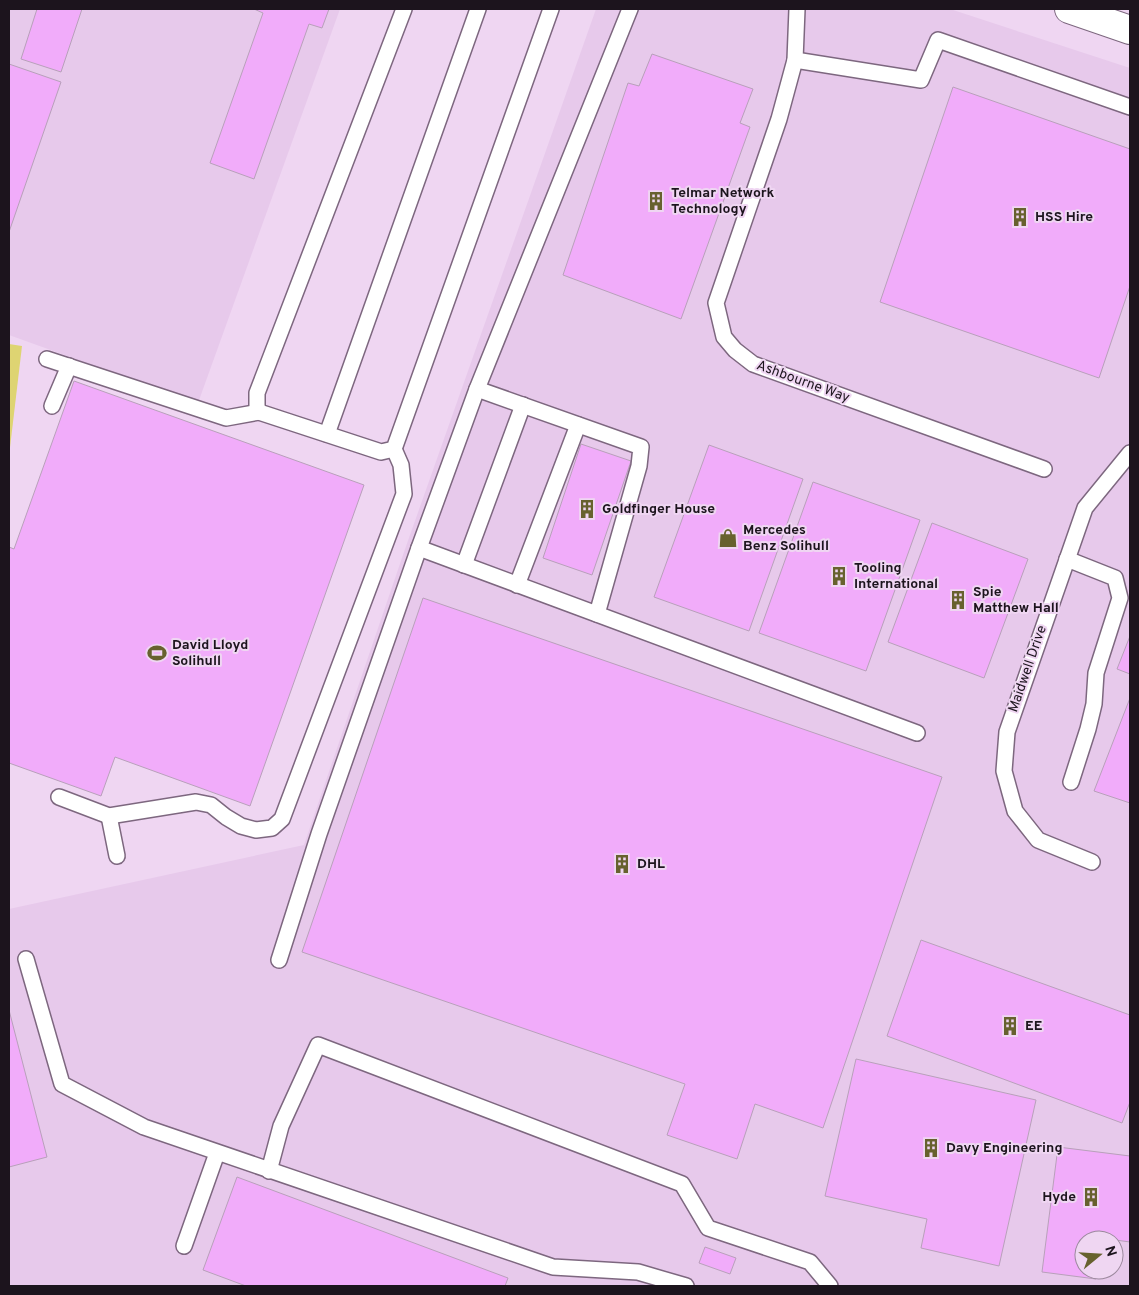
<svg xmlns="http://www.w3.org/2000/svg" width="1139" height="1295" font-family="Overpass,sans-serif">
  <rect width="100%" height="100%" fill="#efd6f2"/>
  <!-- built -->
  <g fill="#e7c9eb" fill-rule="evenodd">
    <path d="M9 9H340L198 403 9 335Z"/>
    <path d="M596 9H950L1130 68V1286H9V909L304 845 404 552ZM1084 1240H1114V1270H1084Z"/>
  </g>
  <!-- green -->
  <path fill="#ded472" d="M9 344 22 346 9 456Z"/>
  <!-- building -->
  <g fill="#f1acfa" stroke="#b8a0ba">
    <path d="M37 9H82L61 72 21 59Z"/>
    <path d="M254 9H329L322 28 309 24 254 179 210 163 263 13Z"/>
    <path d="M652 54 753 89 740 123 750 127 681 319 563 275 628 83 639 86Z"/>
    <path d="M9 64 61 82 9 232Z"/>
    <path d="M953 87 1130 149V286L1099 378 880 302Z"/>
    <path d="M74 381 364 485 250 806 115 757 101 796 9 763V547L14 549Z"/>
    <path d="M581 444 631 461 592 575 543 558Z"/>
    <path d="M709 445 803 479 749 631 654 597Z"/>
    <path d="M813 482 920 520 866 671 759 633Z"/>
    <path d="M932 523 1028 559 984 678 888 642Z"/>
    <path d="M423 598 942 777 823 1128 755 1104 737 1159 667 1135 685 1084 302 952Z"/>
    <path d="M1130 636V674L1117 669Z"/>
    <path d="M1130 698V803L1094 791Z"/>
    <path d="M921 940 1130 1015V1102L1122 1123 887 1036Z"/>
    <path d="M9 1010 47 1157 9 1167Z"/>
    <path d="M856 1059 1036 1100 999 1266 921 1248 927 1219 825 1196Z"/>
    <path d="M1058 1147 1130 1156V1242L1101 1238V1240H1084V1270H1097L1096 1279 1042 1272Z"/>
    <path d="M237 1177 508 1278 505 1286H246L203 1270Z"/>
    <path d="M705 1247 736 1258 730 1274 699 1263Z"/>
  </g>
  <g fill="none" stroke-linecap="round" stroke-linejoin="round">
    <!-- lane casing -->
    <g stroke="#7d677f" stroke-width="18">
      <g id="lane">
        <path d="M404 9 257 393V406L259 412 381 452 394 449 551 9"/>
        <path d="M797 9 795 60 779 119 716 303 724 337 735 350 753 364 1044 469"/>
        <path d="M795 60 921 80 938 40 1130 107"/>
        <path d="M47 359 226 418 259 412"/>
        <path d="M477 389 641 447 639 466 597 614"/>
        <path d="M52 406 69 366"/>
        <path d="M327 434 478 9"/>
        <path d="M419 548 917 733"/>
        <path d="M1067 559 1115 578 1120 598 1096 673 1094 704 1088 729 1071 782"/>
        <path d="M464 565 523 405"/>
        <path d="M517 585 578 425"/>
        <path d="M59 797 109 816 196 802 211 805 226 817 241 826 256 830 272 828 282 819 404 494 401 465 394 449"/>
        <path d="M109 816 117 856"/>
        <path d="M1092 862 1038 840 1015 811 1004 771 1007 732 1085 508 1130 453"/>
        <path d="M26 959 62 1084 144 1127 553 1267 638 1272 686 1286"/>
        <path d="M279 960 319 834 419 548 477 389 630 9"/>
        <path d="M269 1171 281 1126 318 1045 682 1184 708 1228 810 1262 830 1286"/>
        <path d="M184 1246 217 1153"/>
      </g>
    </g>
    <!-- secondary casing -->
    <g stroke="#7d677f" stroke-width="30">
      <path id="secondary" d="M1069 9 1130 30"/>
    </g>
    <!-- lane -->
    <use href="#lane" stroke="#fff" stroke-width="15"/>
    <!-- secondary -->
    <use href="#secondary" stroke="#fff" stroke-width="28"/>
  </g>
  <!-- icons -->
  <defs>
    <g id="building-bare" transform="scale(1.5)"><path d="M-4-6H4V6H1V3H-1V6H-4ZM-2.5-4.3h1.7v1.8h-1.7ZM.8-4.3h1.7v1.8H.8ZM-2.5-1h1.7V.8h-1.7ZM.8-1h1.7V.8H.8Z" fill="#67612e" stroke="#efd6f2" stroke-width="2.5" paint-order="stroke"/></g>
    <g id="shop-bare" transform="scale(1.5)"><path d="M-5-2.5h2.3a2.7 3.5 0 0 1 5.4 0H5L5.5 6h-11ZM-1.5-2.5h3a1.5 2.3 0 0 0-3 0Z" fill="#67612e" stroke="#efd6f2" stroke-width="2.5" paint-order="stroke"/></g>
    <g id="stadium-bare" transform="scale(1.5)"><path d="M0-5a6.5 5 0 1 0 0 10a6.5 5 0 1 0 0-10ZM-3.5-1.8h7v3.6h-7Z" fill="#67612e" stroke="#efd6f2" stroke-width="2.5" paint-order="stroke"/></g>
  </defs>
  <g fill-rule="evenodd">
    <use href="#building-bare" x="656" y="201"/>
    <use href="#building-bare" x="1020" y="217"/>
    <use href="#building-bare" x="587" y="509"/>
    <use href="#shop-bare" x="728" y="538"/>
    <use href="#building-bare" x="839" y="576"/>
    <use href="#building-bare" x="958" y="600"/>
    <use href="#stadium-bare" x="157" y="653"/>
    <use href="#building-bare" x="622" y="864"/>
    <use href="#building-bare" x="1010" y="1026"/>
    <use href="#building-bare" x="931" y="1148"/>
    <use href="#building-bare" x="1091" y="1197"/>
  </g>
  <g text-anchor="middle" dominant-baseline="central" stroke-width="4" stroke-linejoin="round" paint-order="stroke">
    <!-- poi labels -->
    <g font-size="14" font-weight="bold" fill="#1c141d" stroke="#efd6f2" text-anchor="start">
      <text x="671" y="193">Telmar Network<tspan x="671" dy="16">Technology</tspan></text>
      <text x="1035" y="217">HSS Hire</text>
      <text x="602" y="509">Goldfinger House</text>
      <text x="743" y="530">Mercedes<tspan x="743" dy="16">Benz Solihull</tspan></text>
      <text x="854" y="568">Tooling<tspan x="854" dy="16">International</tspan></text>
      <text x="973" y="592">Spie<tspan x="973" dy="16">Matthew Hall</tspan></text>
      <text x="172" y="645">David Lloyd<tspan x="172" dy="16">Solihull</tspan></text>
      <text x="637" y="864">DHL</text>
      <text x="1025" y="1026">EE</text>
      <text x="946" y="1148">Davy Engineering</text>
      <text x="1076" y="1197" text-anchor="end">Hyde</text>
    </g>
    <!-- street labels -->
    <g font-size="14" fill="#1c141d" stroke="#efd6f2">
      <text transform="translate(803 382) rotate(20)">Ashbourne Way</text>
      <text transform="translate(1028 669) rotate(-71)">Maidwell Drive</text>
    </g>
  </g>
  <!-- border -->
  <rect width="1139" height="1295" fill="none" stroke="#1c141d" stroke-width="20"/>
  <!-- north arrow -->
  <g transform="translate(1099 1255) rotate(72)"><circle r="24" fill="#efd6f2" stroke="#9b889d"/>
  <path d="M0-4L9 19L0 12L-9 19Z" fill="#67612e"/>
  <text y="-8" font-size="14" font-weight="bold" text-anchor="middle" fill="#1c141d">N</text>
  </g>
</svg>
